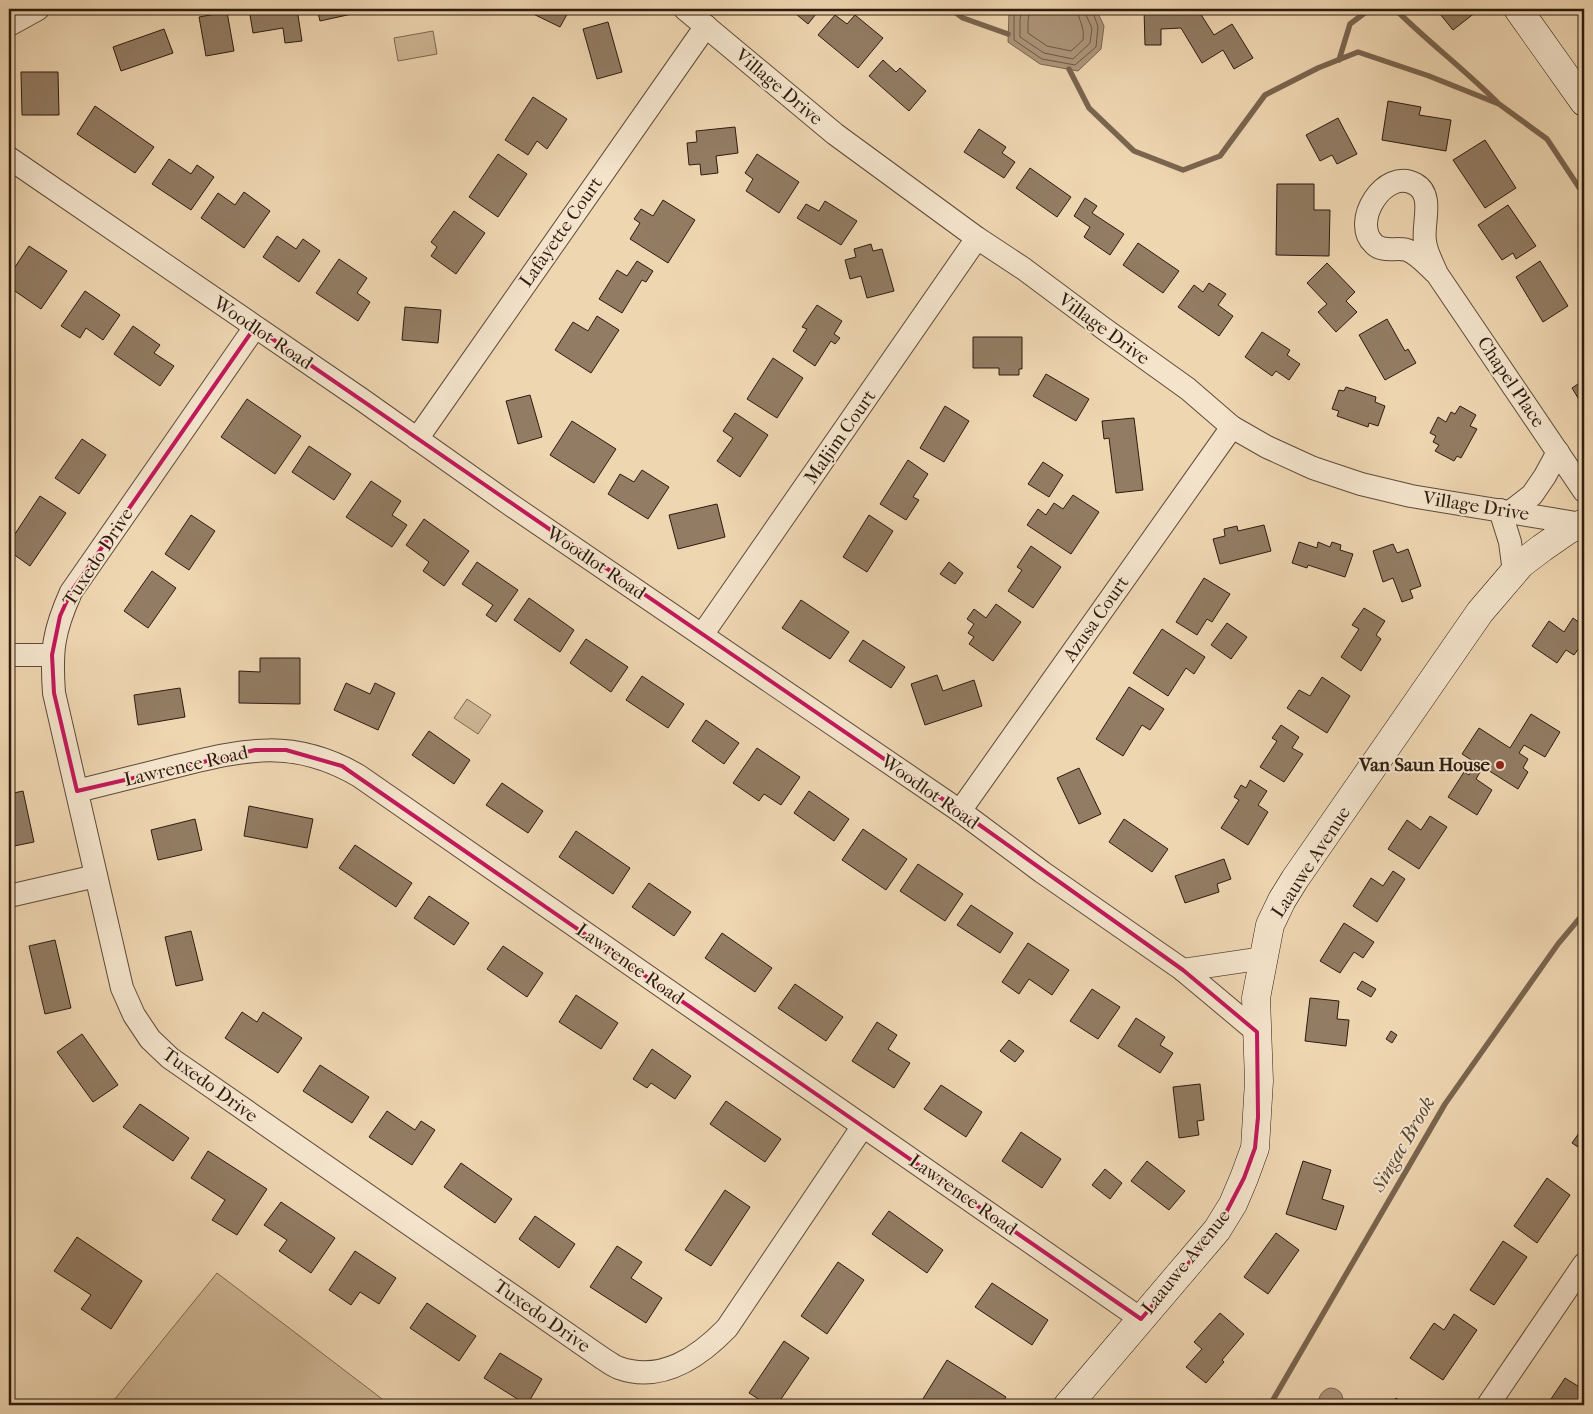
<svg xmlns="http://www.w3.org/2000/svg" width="1593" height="1414" font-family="'IM FELL French Canon',serif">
  <rect width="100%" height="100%" fill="#eed6b1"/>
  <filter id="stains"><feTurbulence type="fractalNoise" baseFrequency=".004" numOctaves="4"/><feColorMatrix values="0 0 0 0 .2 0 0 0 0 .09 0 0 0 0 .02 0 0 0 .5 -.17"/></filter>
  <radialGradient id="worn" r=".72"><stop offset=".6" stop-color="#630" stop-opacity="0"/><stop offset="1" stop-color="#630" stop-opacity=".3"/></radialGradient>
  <!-- green -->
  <g fill="#cdb695" stroke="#7e6852">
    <path d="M433 31 437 54 398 61 394 38Z"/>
    <path d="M467 699 491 715 478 734 454 718Z"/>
    <path d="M217 1273 390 1405H110Z"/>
  </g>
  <!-- water -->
  <g fill="#ad967a" stroke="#7a654f">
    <path d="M1014 9H1096L1104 26 1101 49 1078 71 1040 64 1008 42 1009 13Z"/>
    <path d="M1330 1388C1340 1388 1345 1396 1342 1405H1320C1317 1397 1322 1390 1330 1388Z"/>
  </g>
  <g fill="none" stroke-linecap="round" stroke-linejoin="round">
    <!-- shore -->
    <g stroke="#6e5844" stroke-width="1">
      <path d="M1017 9 1014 16V40L1042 59 1075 65 1096 47 1098 27 1092 9"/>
      <path d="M1023 9 1020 19V37L1044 53 1073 59 1090 43 1092 28 1086 15 1085 9"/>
      <path d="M1030 9 1028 21V33L1047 46 1071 51 1083 40C1085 25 1078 22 1078 9"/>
    </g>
    <!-- stream -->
    <g stroke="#7a654f" stroke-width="5.5">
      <path d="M951 9 963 18 1008 34"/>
      <path d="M1395 9C1427 41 1464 69 1497 102"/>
      <path d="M1339 60 1350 24 1370 9"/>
      <path d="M1069 69 1089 108 1134 151 1183 170 1220 156 1265 95 1318 68 1358 52 1429 76 1499 104 1547 139 1584 195"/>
      <path d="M1270 1405 1445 1104 1558 944 1584 913"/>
    </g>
  </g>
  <!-- building -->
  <g fill="#927c63" stroke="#2e1b0f">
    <path d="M249 9H297L302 41 285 43 283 28 253 33Z"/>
    <path d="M317 9H361V12L320 21Z"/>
    <path d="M523 9H570L560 27Z"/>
    <path d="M790 9H820L808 24Z"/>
    <path d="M1144 9H1206L1200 13 1214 35 1232 24 1253 58 1234 69 1223 50 1202 63 1181 28 1161 29V45H1145Z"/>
    <path d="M1436 9H1474L1476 12 1453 30Z"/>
    <path d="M227 12 234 51 206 56 199 17Z"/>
    <path d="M835 15 847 24 855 15 883 38 858 68 818 35Z"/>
    <path d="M608 22 622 72 597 79 583 29Z"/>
    <path d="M164 29 173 53 121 71 113 47Z"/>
    <path d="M883 60 896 72 900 68 926 91 909 111 869 76Z"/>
    <path d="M21 72H58L59 115H22Z"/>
    <path d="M533 97 567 119 547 149 537 141 528 155 505 140Z"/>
    <path d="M1388 101 1421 107 1419 115 1451 120 1446 151 1382 140Z"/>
    <path d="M95 106 154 147 135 173 77 134Z"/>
    <path d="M1338 118 1357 154 1337 164 1332 155 1320 161 1306 135Z"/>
    <path d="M735 127 738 153 716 156 718 173 701 175 700 164 689 165 687 143 697 142 696 131Z"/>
    <path d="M979 129 1006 147 1002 153 1015 162 1004 178 964 152Z"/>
    <path d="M1485 140 1516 188 1485 208 1453 160Z"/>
    <path d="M498 154 527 174 498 217 469 197Z"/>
    <path d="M757 154 799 182 779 213 746 191 753 179 745 173Z"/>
    <path d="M169 159 191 174 197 165 214 177 191 210 152 184Z"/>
    <path d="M1030 168 1071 197 1057 217 1016 188Z"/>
    <path d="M1277 184H1314V210H1330L1329 256 1276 255Z"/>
    <path d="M244 192 270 211 244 248 201 218 218 193 235 205Z"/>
    <path d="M1085 198 1097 206 1092 213 1124 234 1110 255 1084 237 1090 227 1074 216Z"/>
    <path d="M663 200 695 220 668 263 630 239 640 223 634 219 641 209 653 216Z"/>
    <path d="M825 201 857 221 841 245 797 218 806 204 819 211Z"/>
    <path d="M1508 205 1536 246 1516 259 1513 253 1502 260 1478 225Z"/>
    <path d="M454 211 485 233 456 274 431 256 437 247 431 242Z"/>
    <path d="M277 236 296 249 303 239 320 251 299 282 263 257Z"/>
    <path d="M1138 243 1179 271 1163 293 1123 265Z"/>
    <path d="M871 244 873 251 882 249 894 291 867 298 861 276 850 279 845 260 856 257 854 249Z"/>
    <path d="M29 246 67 271 41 309 9 287V276Z"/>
    <path d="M339 259 367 278 357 293 370 302 358 321 316 293Z"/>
    <path d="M637 261 653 271 646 282 642 280 622 313 599 299 617 270 627 276Z"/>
    <path d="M1540 261 1568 306 1543 322 1516 277Z"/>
    <path d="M1327 263 1355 292 1346 301 1357 312 1336 332 1318 312 1327 304 1307 283Z"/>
    <path d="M1209 283 1226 294 1218 305 1233 316 1219 336 1178 307 1194 285 1203 292Z"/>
    <path d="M85 291 120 315 103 340 86 328 80 338 61 326Z"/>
    <path d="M817 305 842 321 834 334 840 338 835 344 831 341 815 366 793 351 807 329 802 327Z"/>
    <path d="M405 307 441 310 438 343 402 340Z"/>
    <path d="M597 316 619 330 591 373 555 350 573 322 588 331Z"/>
    <path d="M1387 319 1405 351 1408 349 1416 363 1385 380 1359 335Z"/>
    <path d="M133 326 160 345 154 353 174 366 160 386 114 354Z"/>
    <path d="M1262 332 1290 350 1287 355 1300 364 1289 380 1276 371 1272 376 1245 357Z"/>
    <path d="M973 337H1022V369H1019V375H999V368H973Z"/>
    <path d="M773 358 803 378 777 418 747 399Z"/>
    <path d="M1046 374 1089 399 1076 421 1033 396Z"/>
    <path d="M1584 380V408L1572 388Z"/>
    <path d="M1346 387 1376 397 1375 402 1385 406 1378 426 1369 423 1368 427 1337 416 1339 411 1332 409 1339 390 1344 391Z"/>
    <path d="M530 395 542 437 518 444 506 401Z"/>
    <path d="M247 399 301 436 275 474 221 437Z"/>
    <path d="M945 406 969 421 944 462 920 448Z"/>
    <path d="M1460 406 1476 415 1470 426 1477 429 1461 458 1457 456 1454 461 1435 451 1439 445 1433 442 1436 436 1430 433 1438 417 1446 422 1451 412 1455 414Z"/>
    <path d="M735 413 768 435 740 477 717 461 733 438 723 431Z"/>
    <path d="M1134 418 1143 490 1116 493 1109 438 1104 439 1102 421Z"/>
    <path d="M572 421 616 449 594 483 550 455Z"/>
    <path d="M82 439 106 455 79 494 55 478Z"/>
    <path d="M309 446 351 474 334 500 292 472Z"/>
    <path d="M908 460 928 474 913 497 919 500 906 520 880 504Z"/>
    <path d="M1043 462 1063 475 1049 497 1028 484Z"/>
    <path d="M642 470 669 487 648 519 608 494 620 474 634 482Z"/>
    <path d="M371 481 401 501 392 515 407 525 392 547 346 517Z"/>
    <path d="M1073 495 1099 512 1071 554 1027 525 1038 509 1046 515 1054 503 1063 509Z"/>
    <path d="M40 496 66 513 30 566 9 551V543Z"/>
    <path d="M717 504 725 537 678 549 669 515Z"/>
    <path d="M191 515 215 531 189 570 165 554Z"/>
    <path d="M869 515 893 531 867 572 843 557Z"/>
    <path d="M424 519 469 551 444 586 423 571 429 562 406 545Z"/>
    <path d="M1264 525 1271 551 1220 564 1213 539 1225 536 1224 529 1237 526 1238 531Z"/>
    <path d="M1299 542 1317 548 1318 542 1330 547 1332 542 1341 545 1340 550 1353 554 1345 577 1308 565 1307 568 1292 563Z"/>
    <path d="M1393 544 1397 553 1408 549 1421 586 1410 590 1413 598 1402 602 1393 578 1383 582 1373 551Z"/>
    <path d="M1031 546 1061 567 1033 608 1008 591 1022 570 1017 567Z"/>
    <path d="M477 562 518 590 496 622 486 615 493 605 462 584Z"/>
    <path d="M949 562 963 573 955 584 940 574Z"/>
    <path d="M152 571 176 588 148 628 124 611Z"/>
    <path d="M1204 578 1230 594 1212 622 1207 619 1197 635 1176 622Z"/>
    <path d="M529 598 574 630 560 652 514 620Z"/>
    <path d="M801 600 849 632 830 659 782 628Z"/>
    <path d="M996 604 1021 622 993 661 969 644 974 637 968 633 974 624 967 619 974 609 986 618Z"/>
    <path d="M1364 608 1385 621 1376 635 1381 639 1361 671 1341 657 1359 629 1352 625Z"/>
    <path d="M1573 618 1584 626V641L1574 655 1566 650 1557 663 1532 646 1549 621 1564 632Z"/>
    <path d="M1227 623 1247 637 1231 659 1211 645Z"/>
    <path d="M1162 629 1205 657 1194 674 1186 668 1168 696 1133 673Z"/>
    <path d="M586 639 628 667 611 692 570 663Z"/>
    <path d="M863 640 905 667 891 688 849 661Z"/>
    <path d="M260 658H300V704L239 703V671L260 672Z"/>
    <path d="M937 675 943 691 974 680 982 706 925 725 911 684Z"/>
    <path d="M642 676 684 704 668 728 626 700Z"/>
    <path d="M1322 677 1350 696 1327 733 1287 708 1299 690 1310 696Z"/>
    <path d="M346 683 370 694 375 683 395 693 378 730 334 710Z"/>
    <path d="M1129 687 1164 709 1150 730 1142 725 1123 756 1096 739Z"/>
    <path d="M180 688 185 717 138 725 134 695Z"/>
    <path d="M1531 714 1560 732 1545 757 1524 745 1519 753 1528 759 1523 768 1528 772 1518 789 1483 767 1476 779 1492 790 1477 815 1448 797 1464 772 1469 775 1476 763 1462 754 1479 728 1510 748Z"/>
    <path d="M706 720 739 743 724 764 692 741Z"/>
    <path d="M1281 725 1299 737 1292 748 1303 754 1284 782 1260 767 1277 741 1272 738Z"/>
    <path d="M429 731 470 760 454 784 412 755Z"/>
    <path d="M757 748 800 777 781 805 764 794 759 801 733 783Z"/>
    <path d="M1079 768 1101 814 1079 824 1057 778Z"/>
    <path d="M1250 780 1267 791 1258 805 1268 812 1248 845 1221 828 1239 800 1234 797 1241 785 1246 788Z"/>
    <path d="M502 783 543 811 528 833 486 805Z"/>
    <path d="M23 791 34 842 9 847V794Z"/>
    <path d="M809 791 849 819 834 841 794 813Z"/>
    <path d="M249 806 313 819 307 848 244 836Z"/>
    <path d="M1430 816 1447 827 1419 869 1388 849 1407 820 1421 830Z"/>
    <path d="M195 819 202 850 158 860 151 830Z"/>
    <path d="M1124 819 1168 849 1152 872 1109 842Z"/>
    <path d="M863 829 907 859 886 890 842 860Z"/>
    <path d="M576 831 630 868 613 894 559 857Z"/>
    <path d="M355 845 412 883 396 907 339 868Z"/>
    <path d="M1224 859 1231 879 1217 884 1219 892 1185 903 1175 876Z"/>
    <path d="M918 864 963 894 945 921 900 891Z"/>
    <path d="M1393 871 1405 879 1377 922 1353 906 1371 878 1383 886Z"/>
    <path d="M649 883 691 912 674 936 632 907Z"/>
    <path d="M429 896 469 923 454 945 414 918Z"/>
    <path d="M971 905 1013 933 1000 953 957 925Z"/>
    <path d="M1344 923 1374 942 1363 958 1354 952 1340 973 1320 961Z"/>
    <path d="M191 931 203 980 176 986 165 937Z"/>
    <path d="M722 933 772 968 755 992 705 958Z"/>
    <path d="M55 940 71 1008 45 1014 29 946Z"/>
    <path d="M1028 943 1069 970 1052 995 1029 979 1019 994 1002 982Z"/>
    <path d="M503 946 543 973 527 997 487 969Z"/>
    <path d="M1362 981 1376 989 1371 997 1357 989Z"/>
    <path d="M795 984 843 1017 826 1041 778 1008Z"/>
    <path d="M1092 989 1120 1007 1098 1039 1070 1021Z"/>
    <path d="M576 995 618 1023 601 1049 559 1022Z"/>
    <path d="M1310 998 1339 1001 1337 1019 1349 1020 1346 1046 1305 1041Z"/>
    <path d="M242 1012 257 1022 263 1012 302 1038 278 1073 225 1038Z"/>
    <path d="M1136 1018 1165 1037 1160 1045 1173 1053 1160 1073 1118 1046Z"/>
    <path d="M877 1022 897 1035 888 1049 910 1063 894 1088 852 1061Z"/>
    <path d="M1391 1031 1397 1035 1392 1043 1386 1039Z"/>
    <path d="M82 1034 118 1085 93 1102 57 1052Z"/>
    <path d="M1009 1040 1024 1051 1015 1062 1000 1051Z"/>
    <path d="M652 1049 691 1076 675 1099 651 1083 647 1088 633 1079Z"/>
    <path d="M320 1065 369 1097 352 1123 303 1091Z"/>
    <path d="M1200 1084 1204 1120 1197 1121 1199 1135 1179 1138 1173 1087Z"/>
    <path d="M941 1085 982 1112 966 1137 924 1109Z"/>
    <path d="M726 1101 781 1139 765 1162 710 1124Z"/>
    <path d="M140 1104 189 1138 173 1161 123 1127Z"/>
    <path d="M387 1111 415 1130 421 1121 435 1130 412 1165 369 1137Z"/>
    <path d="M1584 1126V1151L1572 1143Z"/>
    <path d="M1021 1132 1061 1159 1042 1188 1002 1161Z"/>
    <path d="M208 1151 267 1189 237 1235 212 1220 225 1200 191 1178Z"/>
    <path d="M1147 1161 1185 1191 1169 1210 1131 1181Z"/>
    <path d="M1303 1161 1331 1170 1322 1199 1344 1206 1336 1230 1286 1214Z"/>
    <path d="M461 1163 512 1199 495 1223 444 1187Z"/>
    <path d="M1105 1169 1122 1183 1110 1199 1092 1185Z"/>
    <path d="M1547 1178 1570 1195 1537 1243 1514 1226Z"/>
    <path d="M725 1190 750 1207 711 1266 685 1250Z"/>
    <path d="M281 1202 335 1238 311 1273 279 1251 287 1240 264 1225Z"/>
    <path d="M889 1211 943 1250 927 1273 872 1234Z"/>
    <path d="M535 1216 575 1244 559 1268 519 1239Z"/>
    <path d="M1276 1233 1299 1250 1268 1294 1244 1277Z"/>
    <path d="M77 1237 142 1281 111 1329 81 1309 91 1295 54 1271Z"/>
    <path d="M1503 1241 1527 1257 1494 1305 1470 1290Z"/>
    <path d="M617 1246 642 1262 631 1278 662 1298 646 1323 590 1287Z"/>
    <path d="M355 1251 396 1278 379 1304 360 1292 351 1305 329 1290Z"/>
    <path d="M838 1262 864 1280 827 1334 801 1316Z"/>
    <path d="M992 1283 1048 1320 1032 1345 975 1307Z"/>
    <path d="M427 1303 476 1336 459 1361 410 1328Z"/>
    <path d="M1220 1313 1244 1334 1222 1360 1224 1362 1206 1383 1186 1367 1202 1349 1194 1342Z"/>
    <path d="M1454 1314 1477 1330 1443 1380 1410 1358 1434 1323 1444 1330Z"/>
    <path d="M784 1341 809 1358 777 1405H768L749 1393Z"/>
    <path d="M500 1353 542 1379 527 1405 484 1378Z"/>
    <path d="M947 1360 1006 1397 1001 1405H926L921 1402Z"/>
    <path d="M1565 1378 1584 1390V1402L1582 1405H1547Z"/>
    <path d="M1396 1398 1406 1405H1391Z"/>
  </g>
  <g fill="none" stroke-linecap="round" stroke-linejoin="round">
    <!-- street casing -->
    <g stroke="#5e4a38" stroke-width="24">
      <g id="street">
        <path d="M685 9 835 134 977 238 1024 269 1103 328 1188 389 1232 427 1267 447 1313 468 1361 484 1411 496 1582 524"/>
        <path d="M9 25 38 9"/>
        <path d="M9 158 361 399 508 503 960 811 1042 872 1183 970 1257 1032"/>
        <path d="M1437 274C1428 266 1418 254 1407 250 1396 247 1383 253 1374 244 1350 222 1385 167 1415 184 1435 195 1422 224 1425 241 1426 252 1433 264 1437 274L1584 491"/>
        <path d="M255 327 71 592C53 632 51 651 54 693L122 988 134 1015 150 1039 170 1058 602 1358C607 1361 613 1366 619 1368 662 1383 699 1357 727 1328L863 1126"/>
        <path d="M417 439 706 26"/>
        <path d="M1500 510 1510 542 1514 572"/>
        <path d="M1510 512 1532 495 1545 476 1558 452"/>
        <path d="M702 635 977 238"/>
        <path d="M9 655H52"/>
        <path d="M77 791C110 783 144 774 177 766 246 749 294 738 359 776L1141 1319"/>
        <path d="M960 811 1232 427"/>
        <path d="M9 896 96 876"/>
        <path d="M1183 970 1264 958"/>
        <path d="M1488 1405 1584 1264"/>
      </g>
    </g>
    <!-- secondary casing -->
    <g stroke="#2e1b0f" stroke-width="29">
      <g id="secondary">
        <path d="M1518 9 1584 102"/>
        <path d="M1068 1405 1217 1230 1233 1204 1244 1178 1255 1148 1259 1081 1256 998 1270 925 1282 900 1295 879 1480 612 1521 564 1542 548 1568 530 1584 523"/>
      </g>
    </g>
    <!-- street -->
    <use href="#street" stroke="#f4e4cc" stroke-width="22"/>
    <!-- secondary -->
    <use href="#secondary" stroke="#f4e4cc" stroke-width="28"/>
  </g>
  <!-- marked area -->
  <path fill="none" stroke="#c2185b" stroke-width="4" stroke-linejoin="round" d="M255 327 960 811 1183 970 1257 1032 1258 1117 1255 1148 1244 1178 1217 1230 1141 1319 342 766 286 750H255L77 791 54 693 52 655 60 616 71 592Z"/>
  <!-- markers -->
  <circle fill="#8f2418" stroke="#f4e4cc" stroke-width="2" cx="1500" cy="765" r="5"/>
  <g text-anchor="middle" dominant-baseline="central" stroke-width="4" stroke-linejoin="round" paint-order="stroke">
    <!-- street labels -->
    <g font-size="19" fill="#2e1b0f" stroke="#f4e4cc">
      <text transform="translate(779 87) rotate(40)">Village Drive</text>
      <text transform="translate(561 232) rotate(-55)">Lafayette Court</text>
      <text transform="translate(1104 329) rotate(36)">Village Drive</text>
      <text transform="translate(263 333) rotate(34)">Woodlot Road</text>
      <text transform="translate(1511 382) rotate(56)">Chapel Place</text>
      <text transform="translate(840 437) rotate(-55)">Maljim Court</text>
      <text transform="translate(1476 506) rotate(9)">Village Drive</text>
      <text transform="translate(98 557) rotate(-57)">Tuxedo Drive</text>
      <text transform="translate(596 563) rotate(34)">Woodlot Road</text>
      <text transform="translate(1096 619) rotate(-55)">Azusa Court</text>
      <text transform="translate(186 766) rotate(-13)">Lawrence Road</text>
      <text transform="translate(930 792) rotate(35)">Woodlot Road</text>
      <text transform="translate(1311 862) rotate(-57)">Laauwe Avenue</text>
      <text transform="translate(630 964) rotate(35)">Lawrence Road</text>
      <text transform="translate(210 1085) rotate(36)">Tuxedo Drive</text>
      <text transform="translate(963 1195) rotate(35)">Lawrence Road</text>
      <text transform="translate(1186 1262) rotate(-51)">Laauwe Avenue</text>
      <text transform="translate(542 1316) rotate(35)">Tuxedo Drive</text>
    </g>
    <!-- poi labels -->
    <g font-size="19" font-weight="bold" fill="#2e1b0f" stroke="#f4e4cc" text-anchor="end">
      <text x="1490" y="765">Van Saun House</text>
    </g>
    <!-- water labels -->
    <g font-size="20" font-style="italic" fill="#5a4634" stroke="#f4e4cc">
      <text transform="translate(1403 1144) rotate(-60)">Singac Brook</text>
    </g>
  </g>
  <!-- margin -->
  <rect width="1593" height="1414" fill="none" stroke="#eed6b1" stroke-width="30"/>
  <rect x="10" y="10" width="1573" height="1394" fill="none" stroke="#2e1b0f" stroke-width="2.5"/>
  <rect x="15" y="15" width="1563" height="1384" fill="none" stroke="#2e1b0f"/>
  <rect width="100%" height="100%" filter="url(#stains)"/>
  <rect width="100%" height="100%" fill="url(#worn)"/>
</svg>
